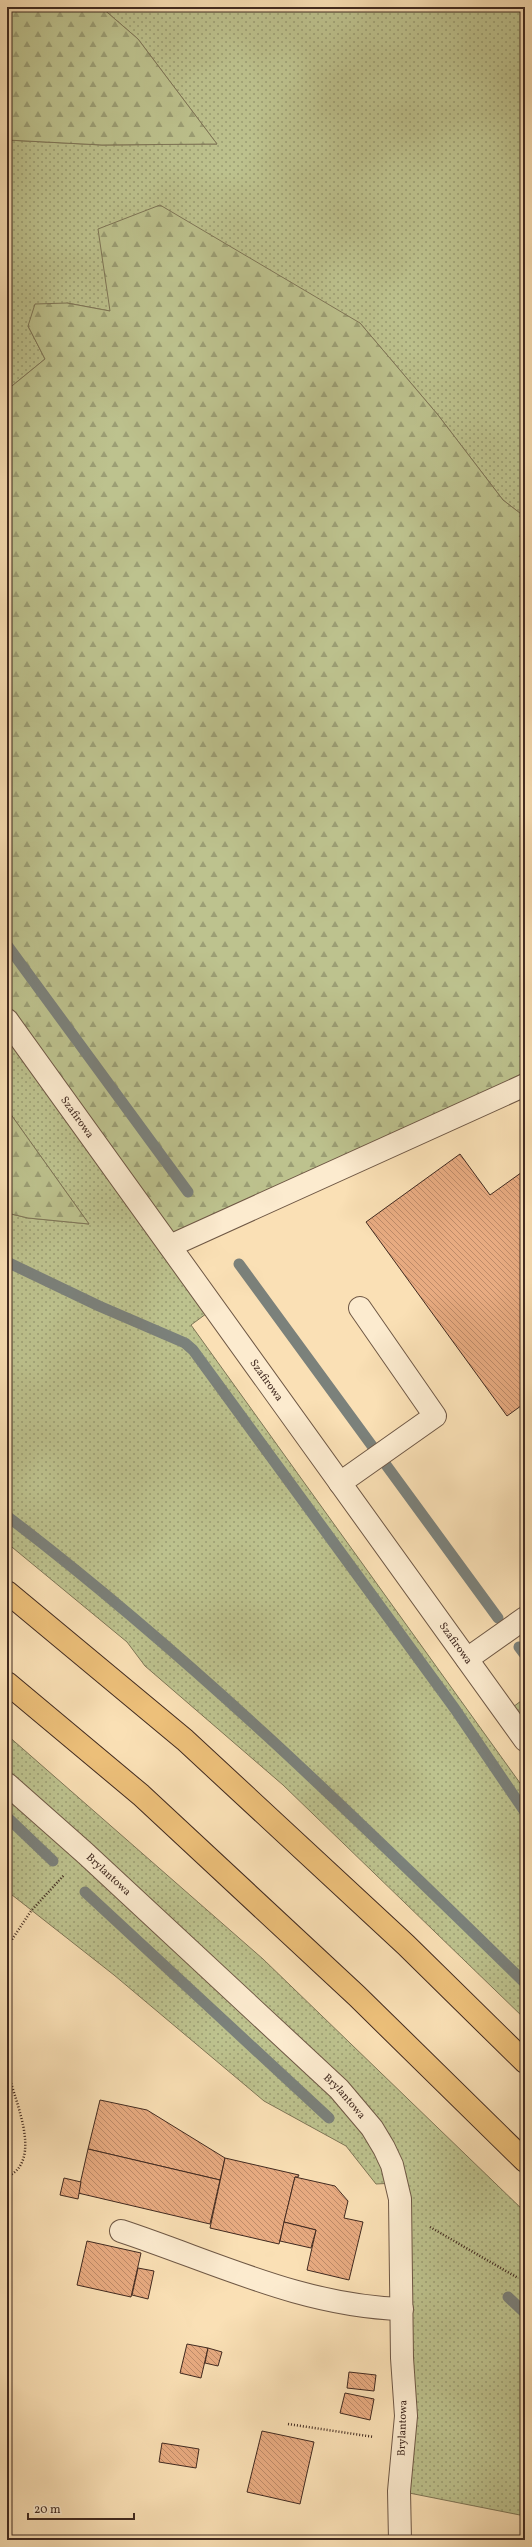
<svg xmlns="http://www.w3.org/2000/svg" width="532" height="2547" font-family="Vollkorn,serif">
  <defs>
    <pattern id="grass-dots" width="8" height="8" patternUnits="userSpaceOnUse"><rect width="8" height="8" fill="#bdc28e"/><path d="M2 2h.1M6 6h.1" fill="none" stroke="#9b9e74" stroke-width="1.8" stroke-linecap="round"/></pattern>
    <pattern id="forest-firs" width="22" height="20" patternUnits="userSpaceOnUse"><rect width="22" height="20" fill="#bdc28e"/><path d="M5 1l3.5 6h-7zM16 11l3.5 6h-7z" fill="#9b9e74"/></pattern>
    <pattern id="building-back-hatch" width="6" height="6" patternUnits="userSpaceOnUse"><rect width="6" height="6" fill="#e8ab81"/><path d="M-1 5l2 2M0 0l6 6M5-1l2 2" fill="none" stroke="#be8b69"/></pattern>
  </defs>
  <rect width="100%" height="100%" fill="#fae0b5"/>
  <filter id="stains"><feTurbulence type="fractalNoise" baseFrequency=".005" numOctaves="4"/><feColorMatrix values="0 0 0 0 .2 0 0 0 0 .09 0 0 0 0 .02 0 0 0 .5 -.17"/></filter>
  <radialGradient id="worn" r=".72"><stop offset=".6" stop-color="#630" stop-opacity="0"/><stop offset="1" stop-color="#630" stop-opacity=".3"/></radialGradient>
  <!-- grass -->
  <g fill="url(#grass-dots)" stroke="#7f7657">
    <path d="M101 7H525V517L503 500 438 415 360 323 110 311 67 303 28 326 45 359 7 390V140L102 145 217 144 138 39Z"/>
    <path d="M7 1020 214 1308 191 1325 525 1790V2019L283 1785 145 1666 127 1642 7 1543V1213L28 1218 89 1224 7 1109Z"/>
    <path d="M525 1698V1740L505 1713Z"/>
    <path d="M7 1735 263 1959 525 2212V2516L399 2491 396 2183 376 2184 346 2146 264 2101 114 1975 7 1891Z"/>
  </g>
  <!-- forest -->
  <g fill="url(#forest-firs)" stroke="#7f7657">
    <path d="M7 7H101L138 39 217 144 102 145 7 140Z"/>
    <path d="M160 205 360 323 438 415 503 500 525 517V1085L170 1246 7 1020V390L45 359 28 326 35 304 67 303 110 311 98 229Z"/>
    <path d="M7 1109 89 1224 28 1218 7 1213Z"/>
  </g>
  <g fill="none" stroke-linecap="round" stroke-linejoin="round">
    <!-- stream -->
    <g stroke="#7b817b" stroke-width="11">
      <path d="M7 945 188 1192"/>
      <path d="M7 1262 99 1306 185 1343 193 1350 455 1709 525 1812"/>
      <path d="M239 1264 498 1618"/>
      <path d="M7 1516C192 1657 359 1821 525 1983"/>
      <path d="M519 1647 525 1655"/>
      <path d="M7 1817 53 1861"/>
      <path d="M85 1892 329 2118"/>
      <path d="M508 2297 525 2313"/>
    </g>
  </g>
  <!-- building -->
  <g fill="url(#building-back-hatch)" stroke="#412a20">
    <path d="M460 1154 490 1195 525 1170V1403L507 1416 366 1222Z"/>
    <path d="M100 2100 147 2110 225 2158 220 2180 88 2149Z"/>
    <path d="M88 2149 220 2180 210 2224 78 2193Z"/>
    <path d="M225 2158 299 2175 298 2177H295L279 2244 210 2228Z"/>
    <path d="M295 2177 335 2186 348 2201 344 2218 363 2222 349 2280 307 2270 316 2230 284 2222Z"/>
    <path d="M64 2178 81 2182 78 2199 60 2195Z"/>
    <path d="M284 2222 316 2230 311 2248 280 2241Z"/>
    <path d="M87 2241 141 2253 131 2297 77 2285Z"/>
    <path d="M138 2268 154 2271 148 2299 132 2295Z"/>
    <path d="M187 2344 208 2348 201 2378 180 2373Z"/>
    <path d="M208 2348 222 2352 218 2366 205 2363Z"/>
    <path d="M349 2372 376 2375 374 2391 347 2388Z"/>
    <path d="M345 2393 374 2399 370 2420 340 2413Z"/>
    <path d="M262 2431 314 2442 300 2504 247 2492Z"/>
    <path d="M162 2443 199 2449 196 2468 159 2462Z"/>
  </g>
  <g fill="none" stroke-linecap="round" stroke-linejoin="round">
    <!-- minor casing -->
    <g stroke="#6f5845" stroke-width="24">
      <g id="minor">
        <path id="s1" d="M7 1020 525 1740"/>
        <path d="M170 1246 525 1085"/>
        <path d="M340 1483 435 1416 360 1308"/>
        <path d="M467 1659 525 1618"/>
        <path id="s2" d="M7 1784 85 1853 339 2089 372 2128 384 2148 392 2165 400 2199 402 2358 406 2416 399 2491 400 2540"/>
        <path d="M121 2231C215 2262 302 2306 402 2309"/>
      </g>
    </g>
    <!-- highway casing -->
    <g stroke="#412a20" stroke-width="24">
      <g id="highway">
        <path d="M7 1592 185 1740 406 1945 525 2062"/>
        <path d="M7 1683 141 1795 357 1996 525 2161"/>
      </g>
    </g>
    <!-- path -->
    <g stroke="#412a20" stroke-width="2.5" stroke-dasharray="1 2" stroke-linecap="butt">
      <path d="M7 1947 31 1911 64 1875"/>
      <path d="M7 2066C11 2095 46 2159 7 2177"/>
      <path d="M430 2227 518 2278"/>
      <path d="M288 2424 374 2437"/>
    </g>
    <!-- minor -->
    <use href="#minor" stroke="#fcebcf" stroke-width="22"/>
    <!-- highway -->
    <use href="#highway" stroke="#edc07a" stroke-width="22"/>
  </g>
  <g text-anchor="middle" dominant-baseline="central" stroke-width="4" stroke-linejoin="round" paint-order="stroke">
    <!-- street labels -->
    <g font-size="11" fill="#412a20" stroke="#fcebcf">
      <text stroke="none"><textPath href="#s1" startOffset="120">Szafirowa</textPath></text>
      <text stroke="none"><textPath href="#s1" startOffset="444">Szafirowa</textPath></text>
      <text stroke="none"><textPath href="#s1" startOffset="768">Szafirowa</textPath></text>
      <text stroke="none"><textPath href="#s2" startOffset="136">Brylantowa</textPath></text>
      <text stroke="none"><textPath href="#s2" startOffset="460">Brylantowa</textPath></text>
      <text transform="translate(403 2428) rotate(-88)">Brylantowa</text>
    </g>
  </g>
  <!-- margin -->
  <rect width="532" height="2547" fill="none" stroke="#fae0b5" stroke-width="24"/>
  <rect x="8" y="8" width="516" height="2531" fill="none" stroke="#412a20" stroke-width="2"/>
  <rect x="12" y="12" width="508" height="2523" fill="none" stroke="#412a20"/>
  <!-- scale -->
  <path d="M28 2513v6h106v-6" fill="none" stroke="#412a20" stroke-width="2"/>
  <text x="34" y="2513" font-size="12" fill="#412a20" stroke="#fcebcf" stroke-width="3" paint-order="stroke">20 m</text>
  <rect width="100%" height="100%" filter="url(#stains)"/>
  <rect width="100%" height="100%" fill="url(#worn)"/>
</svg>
